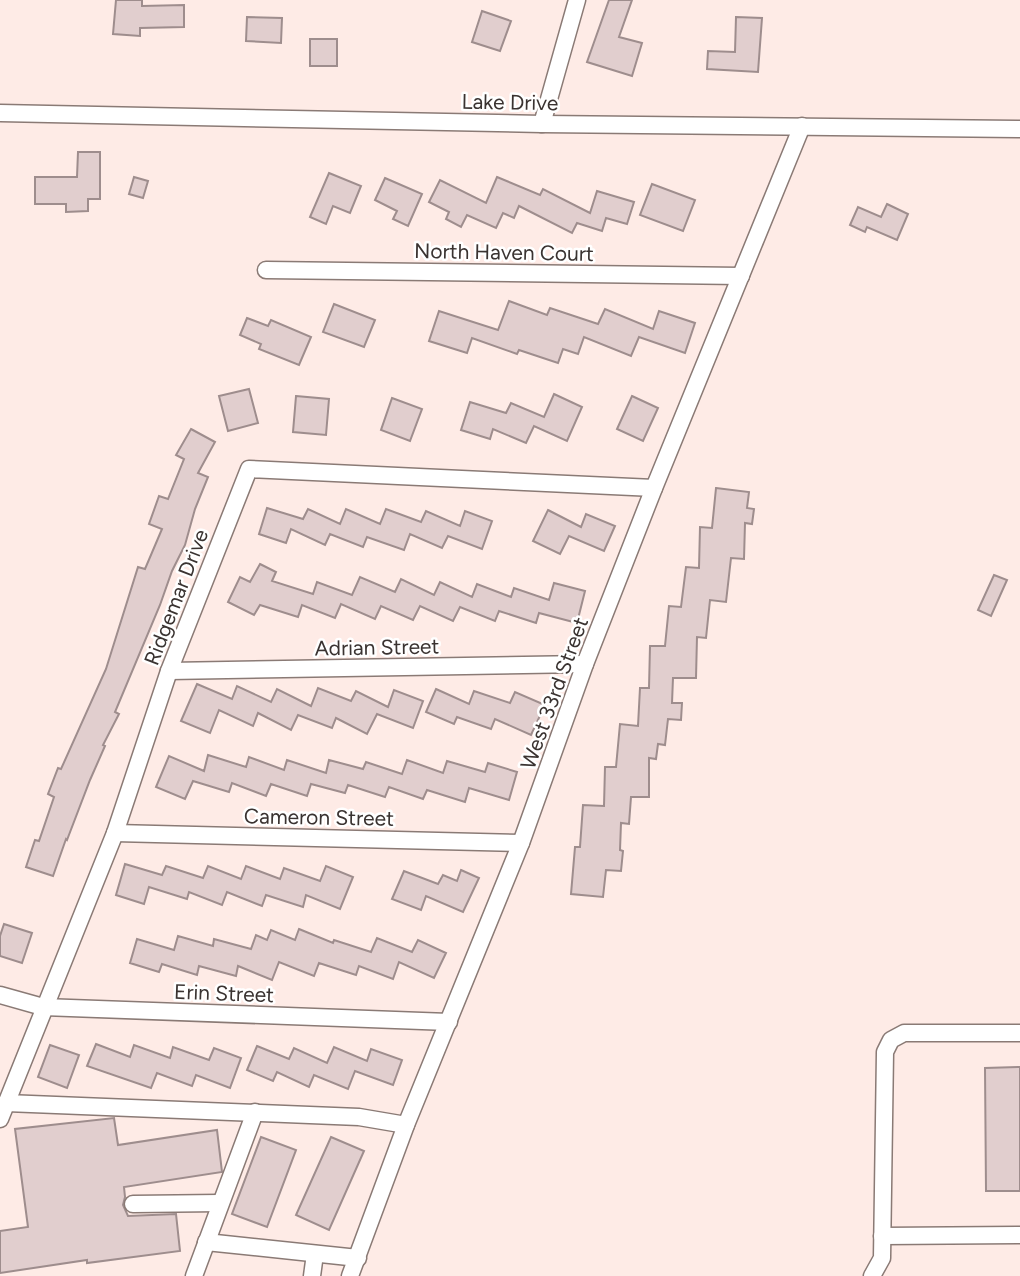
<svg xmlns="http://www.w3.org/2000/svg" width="1020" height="1276" font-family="Figtree,sans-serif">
  <rect width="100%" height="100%" fill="#feebe6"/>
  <!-- building -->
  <g fill="#e1cece" stroke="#9e8d8d" stroke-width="2">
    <path d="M116 0H142V6L184 5V27L140 28V36L113 34Z"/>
    <path d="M609 0H632L619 37 642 43 632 76 587 62Z"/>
    <path d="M482 11 511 21 500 51 472 42Z"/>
    <path d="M247 17 282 18 281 43 246 41Z"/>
    <path d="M736 17 762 18 758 72 707 69 708 51 735 52Z"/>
    <rect x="310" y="39" width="27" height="27"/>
    <path d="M78 152H100V199H88V211L66 212V204H35V177H77Z"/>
    <path d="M329 173 361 186 350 213 333 206 326 224 310 217Z"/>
    <path d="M134 177 148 181 143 198 129 194Z"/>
    <path d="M497 177 540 195 543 189 590 213 597 191 634 202 627 224 606 218 602 231 577 223 572 233 519 206 514 218 503 213 496 228 467 215 461 227 446 219 449 212 429 202 440 180 486 203Z"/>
    <path d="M385 178 422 194 408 226 393 219 397 211 375 200Z"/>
    <path d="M652 184 695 200 683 231 640 215Z"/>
    <path d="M887 204 908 214 897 240 867 227 865 232 850 225 858 207 881 217Z"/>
    <path d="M509 301 547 315 550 308 598 324 605 309 653 329 659 311 695 323 685 353 639 337 631 356 584 337 578 354 563 349 558 363 519 350 517 354 472 338 467 353 429 341 439 311 498 330Z"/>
    <path d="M334 304 375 320 364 347 323 332Z"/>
    <path d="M247 318 268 326 271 320 311 337 299 365 259 349 261 344 240 335Z"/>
    <path d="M249 389 258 423 228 431 219 396Z"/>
    <path d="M554 394 582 407 567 441 534 426 526 443 493 429 490 439 461 430 470 402 506 413 511 403 544 417Z"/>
    <path d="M296 396 329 399 326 435 293 432Z"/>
    <path d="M632 396 658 408 643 441 617 429Z"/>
    <path d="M392 398 422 409 410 441 381 430Z"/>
    <path d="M191 429 215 442 198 473 208 477 195 509 185 545 172 571 160 605 115 712 119 714 103 745 105 746 90 780 67 840 66 839 53 876 26 867 35 840 39 841 54 797 48 794 58 768 61 769 106 669 138 567 145 569 162 529 149 524 159 496 168 499 184 459 176 455Z"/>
    <path d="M716 488 749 492 747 508 754 509 752 524 745 523 744 559 731 558 726 602 710 600 706 638 697 637 696 678H673L672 703H682L681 720 668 719 665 745 658 744 656 759 649 758V797H631L629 824 621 823 620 850 623 851 621 871 606 870 603 897 571 894 575 847H580L583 805 604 806 605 767H616L620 724 638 726 640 688H649L650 646H665L669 606 681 607 686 567 699 568 700 527 712 528Z"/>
    <path d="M267 508 303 519 308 509 340 524 346 509 380 524 386 509 421 522 426 511 460 526 465 511 492 521 482 549 448 536 442 548 410 534 404 550 367 537 363 547 330 534 325 545 291 529 286 543 259 534Z"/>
    <path d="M548 510 581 527 586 514 615 526 604 551 569 536 560 554 533 541Z"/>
    <path d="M260 564 276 572 272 581 313 594 317 582 352 595 360 577 395 592 401 579 434 595 440 582 472 597 477 584 511 597 514 588 549 600 554 583 585 591 577 623 539 613 536 623 499 611 495 621 460 607 453 621 420 606 413 620 381 606 375 619 341 604 335 618 302 605 298 617 260 605 254 615 228 602 240 577 250 582Z"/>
    <path d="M994 575 1007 580 991 616 978 610Z"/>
    <path d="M197 684 232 699 237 686 271 702 277 689 311 706 318 688 351 701 356 691 388 707 394 690 423 701 413 728 377 714 367 734 336 718 332 728 298 715 291 730 258 713 253 726 219 710 210 733 181 721Z"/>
    <path d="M436 689 469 704 474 691 510 703 515 692 545 705 531 735 495 719 491 729 457 717 454 724 426 712Z"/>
    <path d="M208 755 246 767 249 757 284 770 287 760 326 773 329 760 363 769 366 762 402 774 407 760 443 773 447 761 485 772 488 763 517 772 509 800 469 788 465 802 427 790 423 799 389 787 385 797 348 785 345 793 311 784 307 796 271 784 266 796 232 783 229 792 193 781 185 799 156 787 169 756 204 771Z"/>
    <path d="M125 864 162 875 166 866 203 878 208 866 241 879 246 866 280 879 284 868 320 881 326 866 353 877 340 909 306 895 303 907 266 895 262 906 227 892 222 905 189 892 187 899 149 887 144 904 116 895Z"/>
    <path d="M461 870 479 878 463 912 426 896 421 910 392 899 404 871 438 884 443 875 457 881Z"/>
    <path d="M4 924 32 933 22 963 0 956V936Z"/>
    <path d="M299 929 333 943 334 940 371 952 377 938 412 952 418 940 446 953 434 978 399 962 393 979 359 966 356 975 319 963 314 976 279 962 272 980 238 966 236 976 199 966 197 975 162 964 159 972 130 963 137 939 174 950 178 936 213 946 214 939 251 949 256 935 267 940 271 930 295 940Z"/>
    <path d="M96 1044 130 1057 134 1045 170 1058 173 1047 209 1060 214 1048 241 1058 230 1088 196 1075 192 1086 157 1073 151 1088 87 1066Z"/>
    <path d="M50 1045 79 1055 67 1088 38 1077Z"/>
    <path d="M257 1046 289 1059 294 1048 327 1063 334 1047 367 1061 371 1049 402 1060 393 1085 355 1071 348 1089 314 1075 309 1087 277 1072 273 1081 247 1070Z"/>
    <path d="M1020 1067V1191H986L985 1068Z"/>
    <path d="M114 1118 118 1145 217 1130 222 1172 124 1187 125 1197 123 1205 128 1216 176 1214 180 1251 87 1263V1260L0 1273V1231L28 1227 15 1129Z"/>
    <path d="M261 1137 296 1150 267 1227 232 1214Z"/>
    <path d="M331 1137 364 1151 329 1230 296 1215Z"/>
  </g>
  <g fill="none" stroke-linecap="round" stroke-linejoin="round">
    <!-- minor casing -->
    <g stroke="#8a7a75" stroke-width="19">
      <g id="minor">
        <path d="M0 113 542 124 1020 129"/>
        <path d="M542 124 577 0"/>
        <path d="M266 270 741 276"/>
        <path d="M169 671 585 664"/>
        <path d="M115 833 521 843"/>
        <path d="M0 995 43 1007 449 1022"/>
        <path d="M6 1103 359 1117 406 1125"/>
        <path d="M0 1119 115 833 169 671 249 469 654 488"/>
        <path d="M133 1204 220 1203"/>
        <path d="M882 1236 1020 1235"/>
        <path d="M206 1242 358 1258"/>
        <path d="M194 1276 255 1112"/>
        <path d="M312 1276 315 1254"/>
        <path d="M350 1276 406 1125 521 843 585 664 654 488 802 126"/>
        <path d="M872 1276 882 1258 885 1052 891 1040 904 1033H1020"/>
      </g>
    </g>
    <!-- minor -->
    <use href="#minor" stroke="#fff" stroke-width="16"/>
  </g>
  <g text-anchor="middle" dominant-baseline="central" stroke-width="5" stroke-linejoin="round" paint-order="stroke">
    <!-- street labels -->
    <g font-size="21" fill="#3a3331" stroke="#fff">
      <text transform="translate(510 102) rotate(1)">Lake Drive</text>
      <text transform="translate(504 252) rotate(1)">North Haven Court</text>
      <text transform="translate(176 597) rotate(-69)">Ridgemar Drive</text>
      <text transform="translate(377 647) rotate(-1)">Adrian Street</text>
      <text transform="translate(554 693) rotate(-70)">West 33rd Street</text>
      <text transform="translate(319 817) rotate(1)">Cameron Street</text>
      <text transform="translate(224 993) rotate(2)">Erin Street</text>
    </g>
  </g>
</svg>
